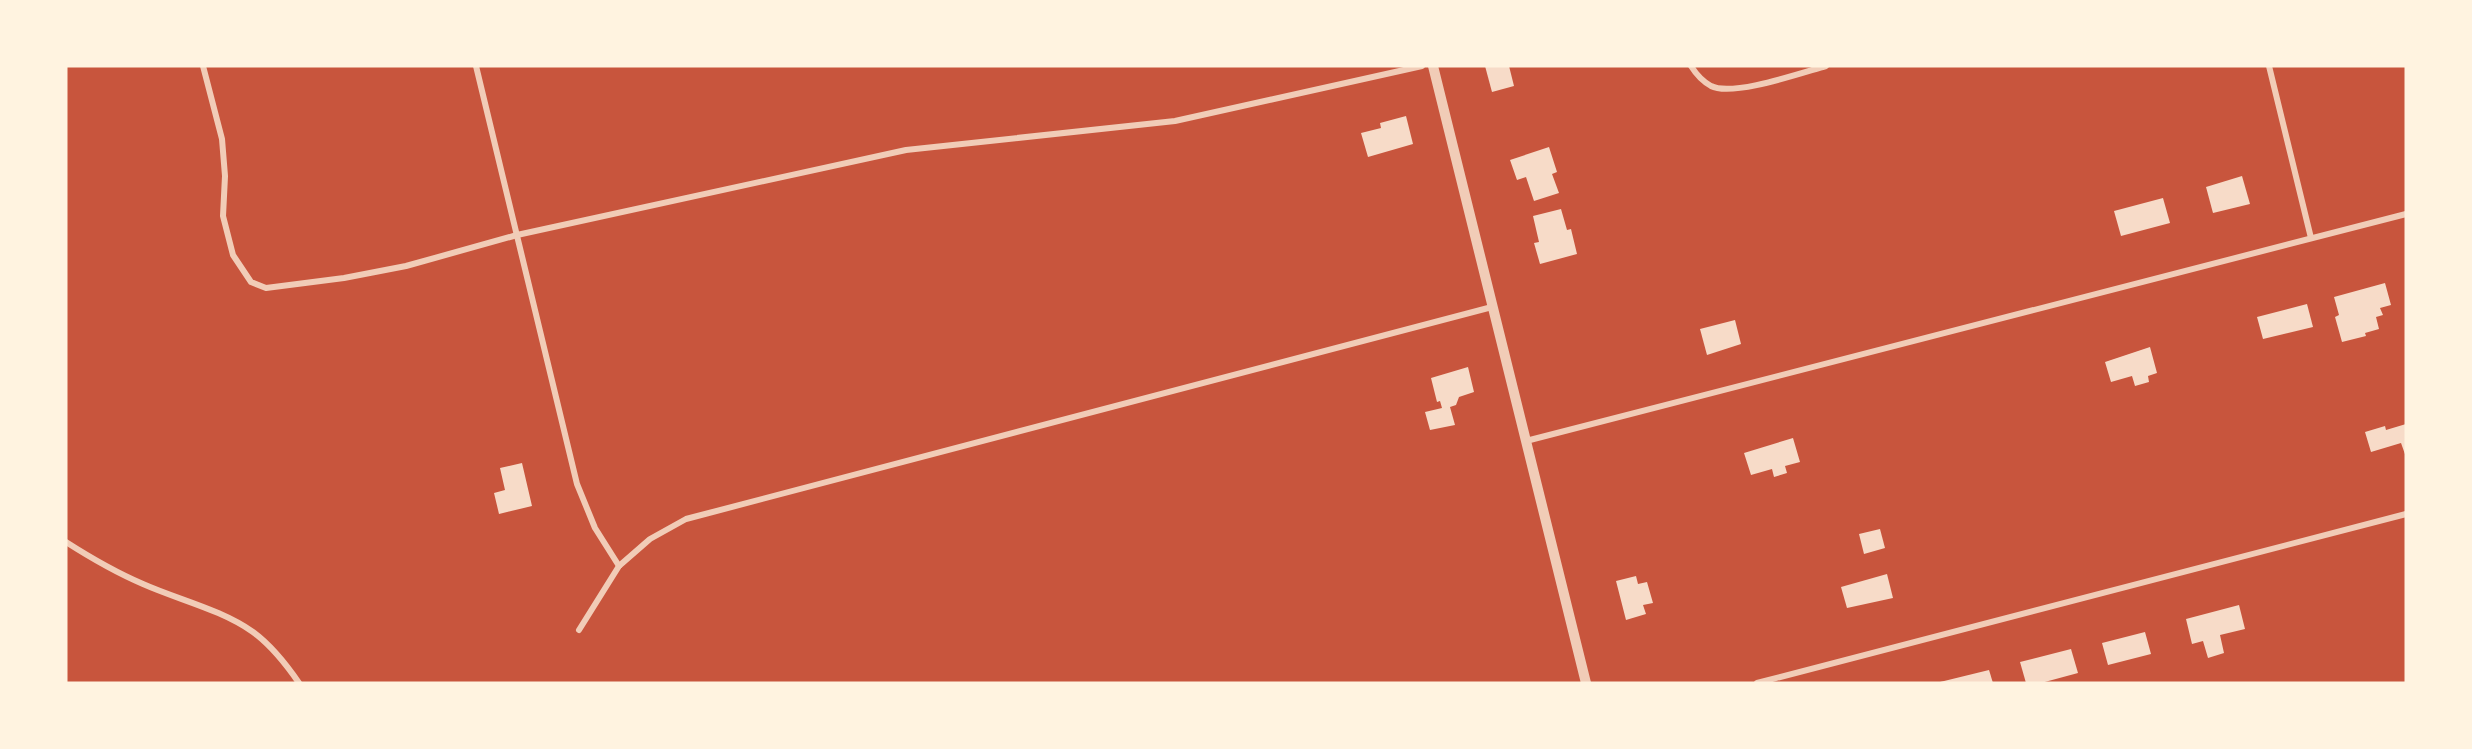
<svg xmlns="http://www.w3.org/2000/svg" width="2472" height="749" font-family="Commissioner,sans-serif">
  <rect width="100%" height="100%" fill="#c8553d"/>
  <!-- building -->
  <g fill="#f7dbc8">
    <path d="M1485 66H1509L1514 86 1492 92Z"/>
    <path d="M1406 116 1413 144 1368 157 1361 133 1381 128 1380 123Z"/>
    <path d="M1549 147 1557 172 1552 174 1559 193 1534 201 1526 177 1517 180 1510 160Z"/>
    <path d="M2242 176 2250 204 2213 213 2206 187Z"/>
    <path d="M2163 198 2170 223 2121 236 2114 211Z"/>
    <path d="M1561 209 1567 230 1571 229 1577 254 1540 264 1534 243 1539 242 1533 216Z"/>
    <path d="M2385 283 2391 305 2380 308 2383 315 2376 317 2379 329 2365 333 2366 336 2342 342 2335 317 2339 315 2334 297Z"/>
    <path d="M2307 304 2313 327 2263 339 2257 317Z"/>
    <path d="M1735 320 1741 344 1707 355 1700 329Z"/>
    <path d="M2150 347 2157 373 2148 376 2149 382 2135 386 2132 376 2111 382 2105 362Z"/>
    <path d="M1468 367 1474 392 1459 397 1456 405 1450 407 1455 425 1430 430 1425 412 1442 408 1440 401 1437 402 1431 378Z"/>
    <path d="M2406 424V457L2401 443 2371 452 2365 432 2385 426 2386 430Z"/>
    <path d="M1793 438 1800 462 1785 466 1787 473 1774 477 1772 469 1751 475 1744 453Z"/>
    <path d="M522 463 532 506 499 514 494 493 505 490 500 468Z"/>
    <path d="M1880 529 1885 548 1864 554 1859 534Z"/>
    <path d="M1887 574 1893 598 1847 608 1841 587Z"/>
    <path d="M1636 576 1638 584 1647 582 1653 603 1643 605 1646 614 1626 620 1616 581Z"/>
    <path d="M2239 605 2245 629 2220 635 2224 653 2208 658 2203 641 2192 644 2186 619Z"/>
    <path d="M2145 632 2151 654 2108 665 2102 643Z"/>
    <path d="M2071 649 2078 673 2041 683H2026L2020 662Z"/>
    <path d="M1989 670 1993 683H1940V682Z"/>
  </g>
  <g fill="none" stroke-linecap="round" stroke-linejoin="round">
    <!-- minor -->
    <g stroke="#f1ccb7" stroke-width="6">
      <path d="M203 66 222 139 225 176 223 216 233 255 251 282 266 288 344 278 406 266 517 235 906 150 1175 121 1422 66"/>
      <path d="M476 66 577 484 595 528 619 566"/>
      <path d="M1691 66C1696 74 1702 81 1711 86 1732 97 1801 73 1826 66"/>
      <path d="M2269 66 2311 238"/>
      <path d="M1526 441 2406 214"/>
      <path d="M66 542C91 558 115 572 143 584 179 600 220 609 253 632 272 646 286 664 299 683"/>
      <path d="M579 630 619 566 650 539 686 519 1492 307"/>
      <path d="M1757 683 2406 514"/>
    </g>
    <!-- tertiary -->
    <path stroke="#f1ccb7" stroke-width="10" d="M1433 66 1586 683"/>
  </g>
  <!-- border -->
  <rect width="2472" height="749" fill="none" stroke="#fff3e0" stroke-width="135"/>
</svg>
